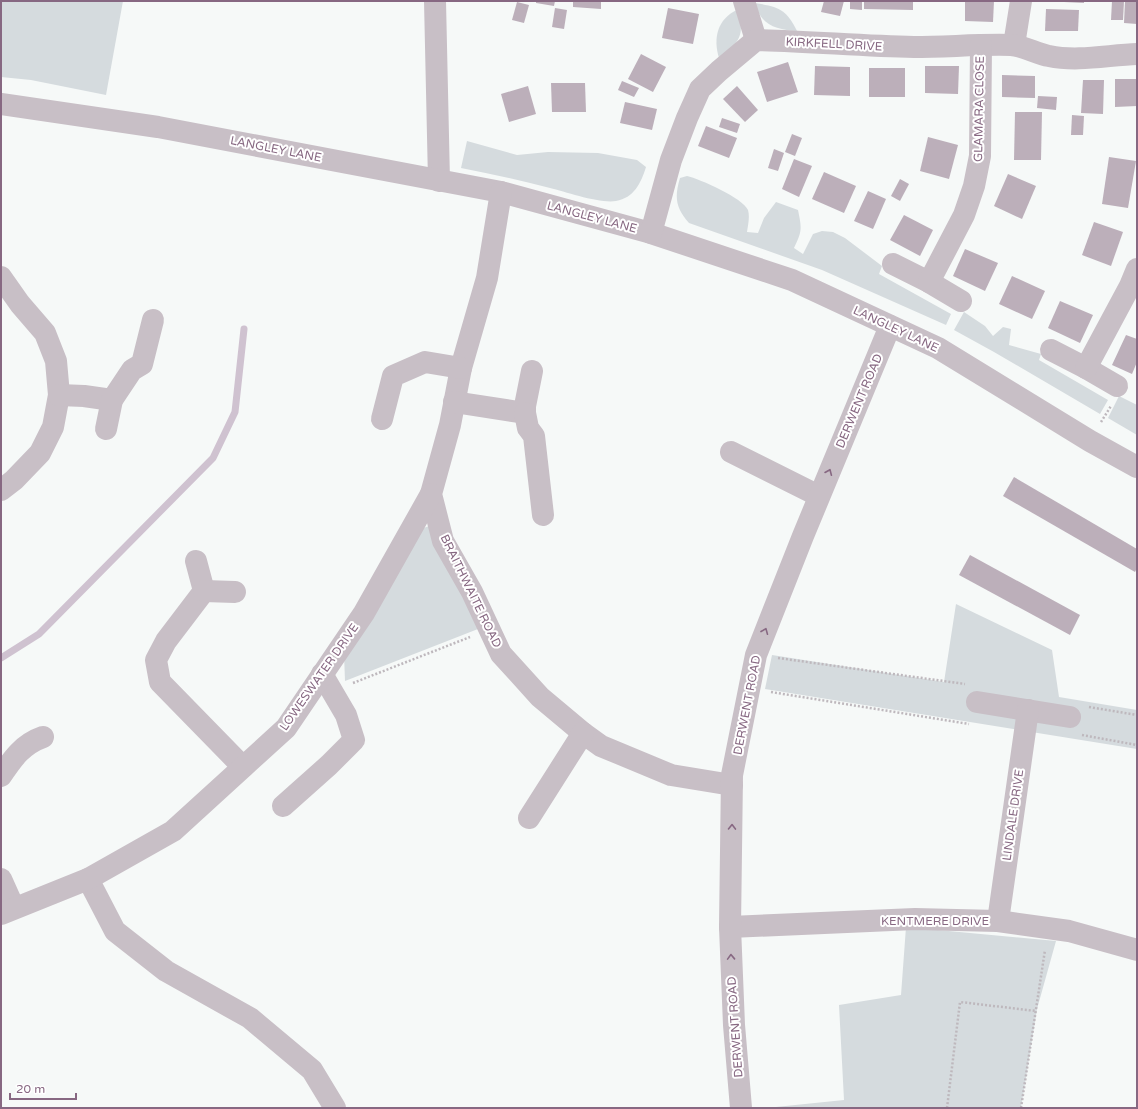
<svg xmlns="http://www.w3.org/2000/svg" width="1138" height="1109" font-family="'Varela Round',sans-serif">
  <rect width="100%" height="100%" fill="#f6f9f8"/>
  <!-- green -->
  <g fill="#d5dbde">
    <path d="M1 1H123L106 95 31 80 1 77Z"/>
    <path d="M755 3C779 7 786 9 797 31 777 30 760 25 755 3Z"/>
    <path d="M737 10C746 35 739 43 719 58 713 39 717 19 737 10Z"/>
    <path d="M467 141 517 155 548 152 598 153 637 160 646 167C641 183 634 198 616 201 601 204 566 192 550 188 521 180 491 174 461 168Z"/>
    <path d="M687 176C700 179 743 198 748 210 750 217 748 225 747 232L758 233 764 218 776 202 798 210C802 229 802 231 794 248L803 254 813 234 822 231 833 232 845 238 882 266 879 274 951 314 946 325 822 270 689 223C676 208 674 198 680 178Z"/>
    <path d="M964 312 985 326 993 336 1003 327 1011 329 1009 345 1041 354 1039 360 1108 400 1100 414 994 352 954 330Z"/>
    <path d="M1119 396 1137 405V435L1108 418Z"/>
    <path d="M432 525 478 629 345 681 344 654 418 530Z"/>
    <path d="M956 604 1052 650 1059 697 1137 710V749L765 689 772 655 944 682Z"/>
    <path d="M906 927 1056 941 1037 1009 1021 1108H766L844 1100 839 1005 901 995Z"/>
  </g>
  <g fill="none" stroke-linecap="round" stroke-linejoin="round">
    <!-- stream -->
    <path stroke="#cfc2d0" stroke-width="7" d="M1 658 39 634 213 458 235 412 244 329"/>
  </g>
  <!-- building -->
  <g fill="#bcafba">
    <path d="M536 1H555L554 6 536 3Z"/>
    <path d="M573 1H601V9L573 7Z"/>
    <path d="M824 1H844L840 16 821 12Z"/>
    <path d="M850 1H862V10L850 9Z"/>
    <path d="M864 1H913V10L864 9Z"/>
    <path d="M965 1H994L993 22 965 21Z"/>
    <path d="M1064 1H1084V3L1064 2Z"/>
    <path d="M1112 1H1124L1123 20H1111Z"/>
    <path d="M1125 1H1137V24L1124 23Z"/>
    <path d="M517 2 529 5 524 23 512 20Z"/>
    <path d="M555 8 567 10 564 29 552 27Z"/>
    <path d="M668 8 699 14 693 44 662 38Z"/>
    <path d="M1046 9 1079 10 1078 31H1045Z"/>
    <path d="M641 54 666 67 653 92 628 79Z"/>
    <path d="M788 62 798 92 767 102 757 72Z"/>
    <path d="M815 66 850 67V96L814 95Z"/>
    <path d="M925 66H959L958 94 925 93Z"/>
    <rect x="869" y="68" width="36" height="29"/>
    <path d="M1002 75 1035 76V98L1002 97Z"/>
    <path d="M1115 79H1137V106L1115 107Z"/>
    <path d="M1083 80H1104L1103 114 1081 113Z"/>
    <path d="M622 81 639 88 634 97 618 90Z"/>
    <path d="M551 83H585L586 112H552Z"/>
    <path d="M528 86 536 114 509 122 501 94Z"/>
    <path d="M737 86 758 110 745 122 723 99Z"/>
    <path d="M1038 96 1057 97 1056 110 1037 108Z"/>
    <path d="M625 102 657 109 652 130 620 123Z"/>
    <path d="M1015 112H1042L1041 160H1014Z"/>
    <path d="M1072 115 1084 116 1083 135H1071Z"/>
    <path d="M722 118 740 124 737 133 719 127Z"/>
    <path d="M706 126 737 138 729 158 698 146Z"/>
    <path d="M792 134 802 138 795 156 785 152Z"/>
    <path d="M928 137 958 145 949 179 920 171Z"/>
    <path d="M774 149 784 153 778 171 768 168Z"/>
    <path d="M1109 157 1136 161 1128 208 1102 204Z"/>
    <path d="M794 159 812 166 799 197 782 189Z"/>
    <path d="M824 172 856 186 844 213 812 199Z"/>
    <path d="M1008 174 1036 186 1022 219 994 206Z"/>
    <path d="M900 179 909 184 900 201 891 196Z"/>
    <path d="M868 191 886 199 873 229 854 221Z"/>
    <path d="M904 215 933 230 920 256 890 240Z"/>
    <path d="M1094 222 1123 232 1111 266 1082 255Z"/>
    <path d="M965 249 998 263 985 291 953 276Z"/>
    <path d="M1012 276 1045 291 1032 319 999 304Z"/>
    <path d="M1060 301 1093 315 1080 343 1048 328Z"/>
    <path d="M1126 335 1137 339V362L1132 374 1112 365Z"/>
    <path d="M1014 477 1137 549V568L1135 572 1003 496Z"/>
    <path d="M970 555 1080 615 1070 635 959 575Z"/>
  </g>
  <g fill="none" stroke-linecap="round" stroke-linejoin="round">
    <!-- path -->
    <g stroke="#beb8bd" stroke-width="2.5" stroke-dasharray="2 2" stroke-linecap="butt">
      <path d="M1101 422 1111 406"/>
      <path d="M778 658 965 684"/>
      <path d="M353 683 470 637"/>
      <path d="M771 692 969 724"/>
      <path d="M1089 707 1137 715"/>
      <path d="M1082 735 1137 745"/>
      <path d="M947 1108 960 1002 1036 1011"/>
      <path d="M1021 1108 1045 950"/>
    </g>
    <!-- minor -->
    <g stroke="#c8bfc6" stroke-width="22">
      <path d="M435 1 439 181"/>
      <path d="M744 1 756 40"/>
      <path d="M1014 45 1021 1"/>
      <path d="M1 104 158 127 501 192 651 233 792 280 938 348 1090 441 1137 467"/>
      <path d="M501 192 487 278 461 368 450 425 431 494 443 541 472 592 501 654 540 697 583 733 601 746 671 775 732 785"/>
      <path d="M651 233 671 160 687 118 700 89 719 71 756 40C809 41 861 46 914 47 947 47 979 44 1011 45 1024 46 1037 54 1049 56 1078 62 1108 55 1137 54"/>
      <path d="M893 264 929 282 961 301"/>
      <path d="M1 277 20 304 45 333 56 361 59 395 53 427 40 453 14 480 1 490"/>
      <path d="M929 282 964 215 974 186 980 156 981 45"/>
      <path d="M1051 350 1086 368 1117 386"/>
      <path d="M1086 368 1130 286 1137 269"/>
      <path d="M59 395 84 396 112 400"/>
      <path d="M454 402 525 413V406L532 371"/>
      <path d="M525 413 528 428 534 436 543 515"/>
      <path d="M382 419 393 376 425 362 461 368"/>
      <path d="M106 429 112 400 132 370 142 364 153 320"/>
      <path d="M731 452 819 496"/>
      <path d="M196 561 204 591 166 641 156 660 160 682 243 767"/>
      <path d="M204 591 235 592"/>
      <path d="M977 702 1070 717"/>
      <path d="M1 776C13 758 23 744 43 737"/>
      <path d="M283 806 329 765 354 740 346 715 322 674"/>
      <path d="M529 818 583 733"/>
      <path d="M1 879 14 908"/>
      <path d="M88 879 115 931 166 971 250 1018 312 1070 335 1108"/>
      <path d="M1 914 88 879 173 831 286 728 364 613 431 494"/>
      <path d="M998 921 1028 710"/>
      <path d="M730 927 915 919 998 921 1069 931 1137 950"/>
      <path d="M741 1108 734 1025 730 927 732 775 756 655 803 536 890 326"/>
    </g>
  </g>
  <!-- one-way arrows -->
  <defs><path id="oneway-chevron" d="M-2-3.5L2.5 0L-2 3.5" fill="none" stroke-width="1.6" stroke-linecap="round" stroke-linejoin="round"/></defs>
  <g stroke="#876882">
    <use href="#oneway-chevron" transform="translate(829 472) rotate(-67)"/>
    <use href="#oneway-chevron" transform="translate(765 631) rotate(-68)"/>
    <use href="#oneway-chevron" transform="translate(732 827) rotate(-89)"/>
    <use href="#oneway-chevron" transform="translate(731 957) rotate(-92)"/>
  </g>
  <g text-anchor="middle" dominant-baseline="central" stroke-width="4" stroke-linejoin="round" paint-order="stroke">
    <!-- street labels -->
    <g font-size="12" fill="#876882" stroke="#fff">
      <text transform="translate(834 44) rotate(3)">KIRKFELL DRIVE</text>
      <text transform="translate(979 109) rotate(-89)">GLAMARA CLOSE</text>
      <text transform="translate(276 149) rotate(11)">LANGLEY LANE</text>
      <text transform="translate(592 217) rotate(15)">LANGLEY LANE</text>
      <text transform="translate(896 329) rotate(25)">LANGLEY LANE</text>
      <text transform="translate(859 401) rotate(-67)">DERWENT ROAD</text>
      <text transform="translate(471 591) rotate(64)">BRAITHWAITE ROAD</text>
      <text transform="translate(319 677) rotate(-55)">LOWESWATER DRIVE</text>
      <text transform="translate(747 705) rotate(-79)">DERWENT ROAD</text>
      <text transform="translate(1013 815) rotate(-82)">LINDALE DRIVE</text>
      <text x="935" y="921">KENTMERE DRIVE</text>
      <text transform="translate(735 1027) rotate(-94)">DERWENT ROAD</text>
    </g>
  </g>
  <!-- border -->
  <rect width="1138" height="1109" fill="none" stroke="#876882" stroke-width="4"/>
  <!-- scale -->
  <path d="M10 1093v6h66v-6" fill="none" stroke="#876882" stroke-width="2"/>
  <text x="16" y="1093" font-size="12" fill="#876882" stroke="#ffffff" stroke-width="3" paint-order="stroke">20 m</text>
</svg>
